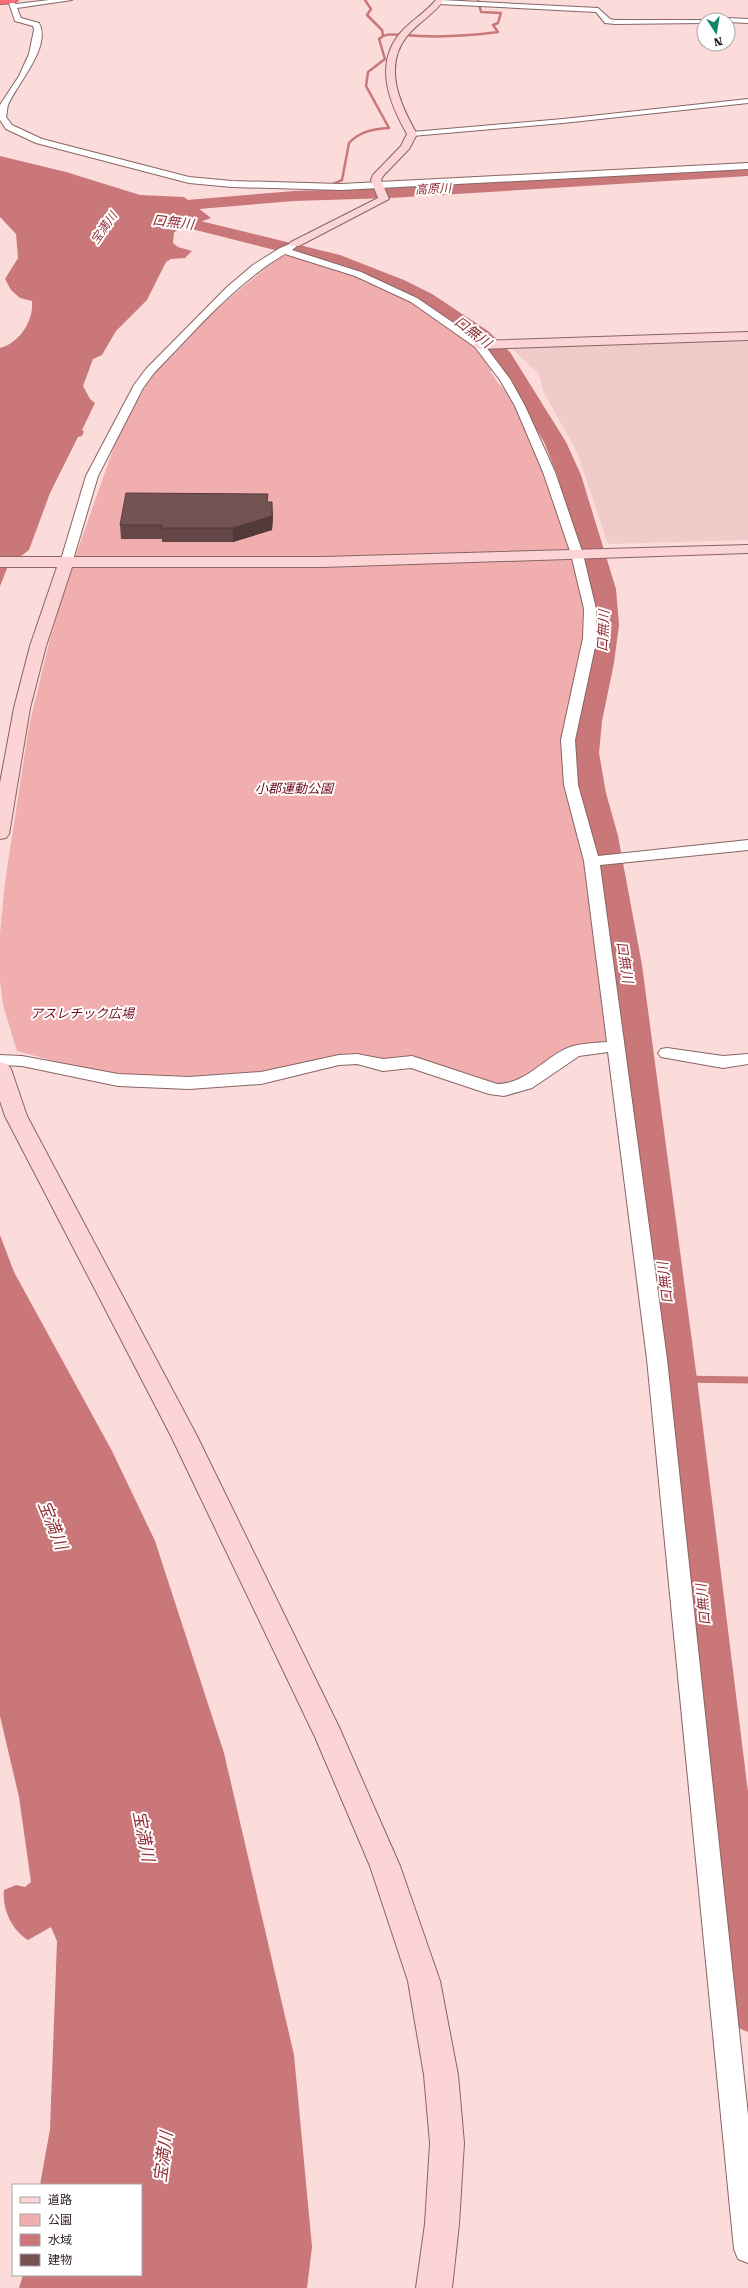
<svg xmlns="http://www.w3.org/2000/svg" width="748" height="2288" font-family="'Roboto Serif','Noto Sans JP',serif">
  <rect width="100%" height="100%" fill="#fcdbdb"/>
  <!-- built -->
  <path fill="#f1cbca" d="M748 341V540L608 544 577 452 543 391 539 374 511 348Z"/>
  <!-- green -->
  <path fill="#f1aeaf" d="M280 256H296L355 275 413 302 470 342 480 352 491 367V372L498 383 511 396 560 510 583 603V635L564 740 586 869 609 1040 580 1046 519 1083 497 1086 365 1057 233 1077 178 1079 123 1076 76 1067 17 1051 3 1005 0 981V933L5 882 29 726 50 639 66 583 116 441 133 407 151 377 202 321Z"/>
  <!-- water -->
  <g fill="#c97779">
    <path d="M0 156 66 172 140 195 184 197 211 218 174 232 173 243 178 247 192 251 185 258 171 259 166 262 147 300 116 331 102 355 93 359 83 386 90 399 95 403 82 430 84 431 82 436 78 437 50 493 29 550 8 566 0 586V348C19 343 34 321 32 301L20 298 11 290 5 279 18 258 16 234 0 217Z"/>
    <path d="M0 1235 14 1272 112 1451 155 1541 224 1753 294 2055 312 2247 307 2288H19L23 2275H141V2185H40L50 2129 57 1941 51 1927 28 1940C12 1930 2 1909 4 1890L16 1885 25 1887 31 1882 19 1797 0 1716Z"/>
  </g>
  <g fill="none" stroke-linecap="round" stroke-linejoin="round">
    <!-- stream-far2 -->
    <g stroke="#c97779" stroke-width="2.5">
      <path d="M365 0 371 9 367 15 382 30 383 35"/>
      <path d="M324 193 329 186 342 180 349 143C360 131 374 129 389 128L366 86 368 72 385 59 379 39C386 32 396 35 405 35 436 38 467 36 498 32L493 25 498 23 501 13 481 12 478 0"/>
    </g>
    <!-- stream-far1 -->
    <path stroke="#c97779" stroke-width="3.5" d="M323 195 325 192"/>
    <!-- stream -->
    <path stroke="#c97779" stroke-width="7" d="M677 1379 748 1380"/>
    <!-- river -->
    <g fill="#c97779" fill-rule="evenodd">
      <path d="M748 166V176L390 198 294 201 163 212 157 211 154 207 157 203 163 202 294 191 390 188Z"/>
      <path d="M145 214 184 217 340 255 404 280 432 294 488 331 510 352 566 442 581 475 616 589 619 625 614 663 602 721 599 753 606 793 618 836 642 965 697 1379 748 1792V2032L729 2024 722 2006 657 1379 610 965 588 836 576 793 571 753 574 721 588 663 593 625 590 589 557 475 544 442 495 359 474 339 418 302 390 288 326 263 184 227 139 223 136 219 139 215Z"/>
    </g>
    <!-- street casing -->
    <g stroke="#886565" stroke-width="2">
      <g id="street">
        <path d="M49 0H72L17 8 21 18 39 23C52 47 16 85 8 105 7 108 7 113 6 117L12 125 42 139 189 177 232 181 341 184 748 163V169L341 190 232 187 189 183 36 143 6 129 0 120V105L19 76 29 54 34 30 33 26 15 21 9 3 12 1 16 4Z"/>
        <path d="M441 0 598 8 610 19 615 20H707H704V23L615 24 605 23 596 12 439 4 436 2Z"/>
        <path d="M728 18 748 19V23L728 22V20H724Z"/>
        <path d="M748 99V103L563 123 412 136 408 134 412 132 563 119Z"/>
        <path d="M292 243 297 246 292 250 361 272 417 298 483 343 510 379 525 406 555 472 583 554 596 609 597 638 575 740 578 785 598 856 748 840V850L600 865 667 1359 748 2115V2263L738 2259 734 2249 647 1359 608 1052 579 1056 532 1088 504 1096 489 1094 411 1068 383 1071 357 1064 339 1065 261 1084 189 1089 118 1086 22 1066 0 1065V1055L22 1056 118 1074 189 1077 261 1072 339 1055 357 1054 383 1059 412 1056 497 1084C527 1084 544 1057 570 1047 581 1043 595 1043 607 1042L584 861 564 785 561 740 583 638 584 609 571 554 543 472 515 406 500 380 475 347 411 302 355 276 285 254C234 284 195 331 154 373L143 388 98 476 72 563 66 567 60 563 86 476 134 385 146 369 227 287 253 265 280 248Z"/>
        <path d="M667 1048 723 1056 748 1054V1064L723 1068 661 1057 658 1053 661 1049Z"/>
      </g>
    </g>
    <!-- secondary casing -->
    <g stroke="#886565" stroke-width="2">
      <g id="secondary">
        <path d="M436 0H444C434 14 418 23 407 36 382 67 401 106 417 134L409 149 383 176 381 180 389 199 299 246H291L289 244 291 242 378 198 371 180 373 175 401 146 407 134C389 102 373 63 402 31 412 20 426 12 436 0Z"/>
        <path d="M748 332V340L479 349 473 345 479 341Z"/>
        <path d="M748 545V553L323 567H72L46 646 30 708 9 834 6 838 0 839V783L14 708 30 646 57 567H0V557H323Z"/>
        <path d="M0 1062 7 1064 11 1069 27 1116 197 1436 339 1727 400 1866 440 1981 458 2075 464 2143 459 2224 452 2288H416L425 2224 430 2143 424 2075 408 1981 370 1866 315 1737 171 1436 5 1116 0 1101Z"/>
      </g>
    </g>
    <!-- highway casing -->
    <g stroke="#b05156" stroke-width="2">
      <path id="highway" d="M0 0H18L14 3 0 4Z"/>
    </g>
    <!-- street -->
    <use href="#street" fill="#fff" fill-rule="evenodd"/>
    <!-- secondary -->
    <use href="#secondary" fill="#fdd4d6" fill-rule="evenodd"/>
    <!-- highway -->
    <use href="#highway" fill="#f96f77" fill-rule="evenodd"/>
  </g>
  <!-- wall -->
  <path fill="#654747" d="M268 502 273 516 272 530 233 542H162V539H121L120 525Z"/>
  <!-- shaded-wall -->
  <path fill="#523a3a" d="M272 502 273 516 272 530 233 542V528Z"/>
  <!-- building -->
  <path fill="#755353" stroke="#523a3a" d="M126 493 268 494 267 502H272V516L233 528H161L162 525H120Z"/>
  <g text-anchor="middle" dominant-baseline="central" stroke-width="4" stroke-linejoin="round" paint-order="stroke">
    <!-- far-water labels -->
    <g font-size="12" font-style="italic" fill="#912e37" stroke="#fff">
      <text transform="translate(433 189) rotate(-3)">高原川</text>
      <text transform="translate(104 228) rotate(-55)">宝満川</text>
    </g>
    <!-- park labels -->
    <g font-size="13" font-style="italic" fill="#70081d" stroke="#fff">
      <text x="294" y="788">小郡運動公園</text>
      <text x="82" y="1013">アスレチック広場</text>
    </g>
    <!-- water labels -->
    <g font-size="14" font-style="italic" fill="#912e37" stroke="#fff">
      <text transform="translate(173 222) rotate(7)">口無川</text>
      <text transform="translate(473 332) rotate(37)">口無川</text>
      <text transform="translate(603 631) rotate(-87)">口無川</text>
      <text transform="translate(625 962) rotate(81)">口無川</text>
      <text transform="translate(665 1283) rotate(-97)">口無川</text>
      <text transform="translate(703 1605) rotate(-96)">口無川</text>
    </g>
    <!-- near-water labels -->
    <g font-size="17" font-style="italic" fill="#912e37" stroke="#fff">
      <text transform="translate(53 1525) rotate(68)">宝満川</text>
      <text transform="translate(144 1836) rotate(79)">宝満川</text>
      <text transform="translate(163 2157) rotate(-82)">宝満川</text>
    </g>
  </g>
  <!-- legend -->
  <rect x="12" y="2184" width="130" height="92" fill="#ffffff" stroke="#a9a3a3"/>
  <rect x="20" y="2197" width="20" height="6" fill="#fdd4d6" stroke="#a9a3a3"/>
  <text x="48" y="2204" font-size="12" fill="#291a1a">道路</text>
  <rect x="20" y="2214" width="20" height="12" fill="#f1aeaf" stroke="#a9a3a3"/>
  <text x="48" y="2224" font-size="12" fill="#291a1a">公園</text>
  <rect x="20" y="2234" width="20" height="12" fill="#c97779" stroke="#a9a3a3"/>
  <text x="48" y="2244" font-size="12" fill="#291a1a">水域</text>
  <rect x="20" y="2254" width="20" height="12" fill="#755353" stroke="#a9a3a3"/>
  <text x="48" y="2264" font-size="12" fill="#291a1a">建物</text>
  <!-- north arrow -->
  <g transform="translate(716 32) rotate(168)"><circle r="19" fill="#ffffff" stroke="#a9a3a3"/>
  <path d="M0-3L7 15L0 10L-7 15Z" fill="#0f8767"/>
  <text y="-6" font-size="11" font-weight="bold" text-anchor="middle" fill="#291a1a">N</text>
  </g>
</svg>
